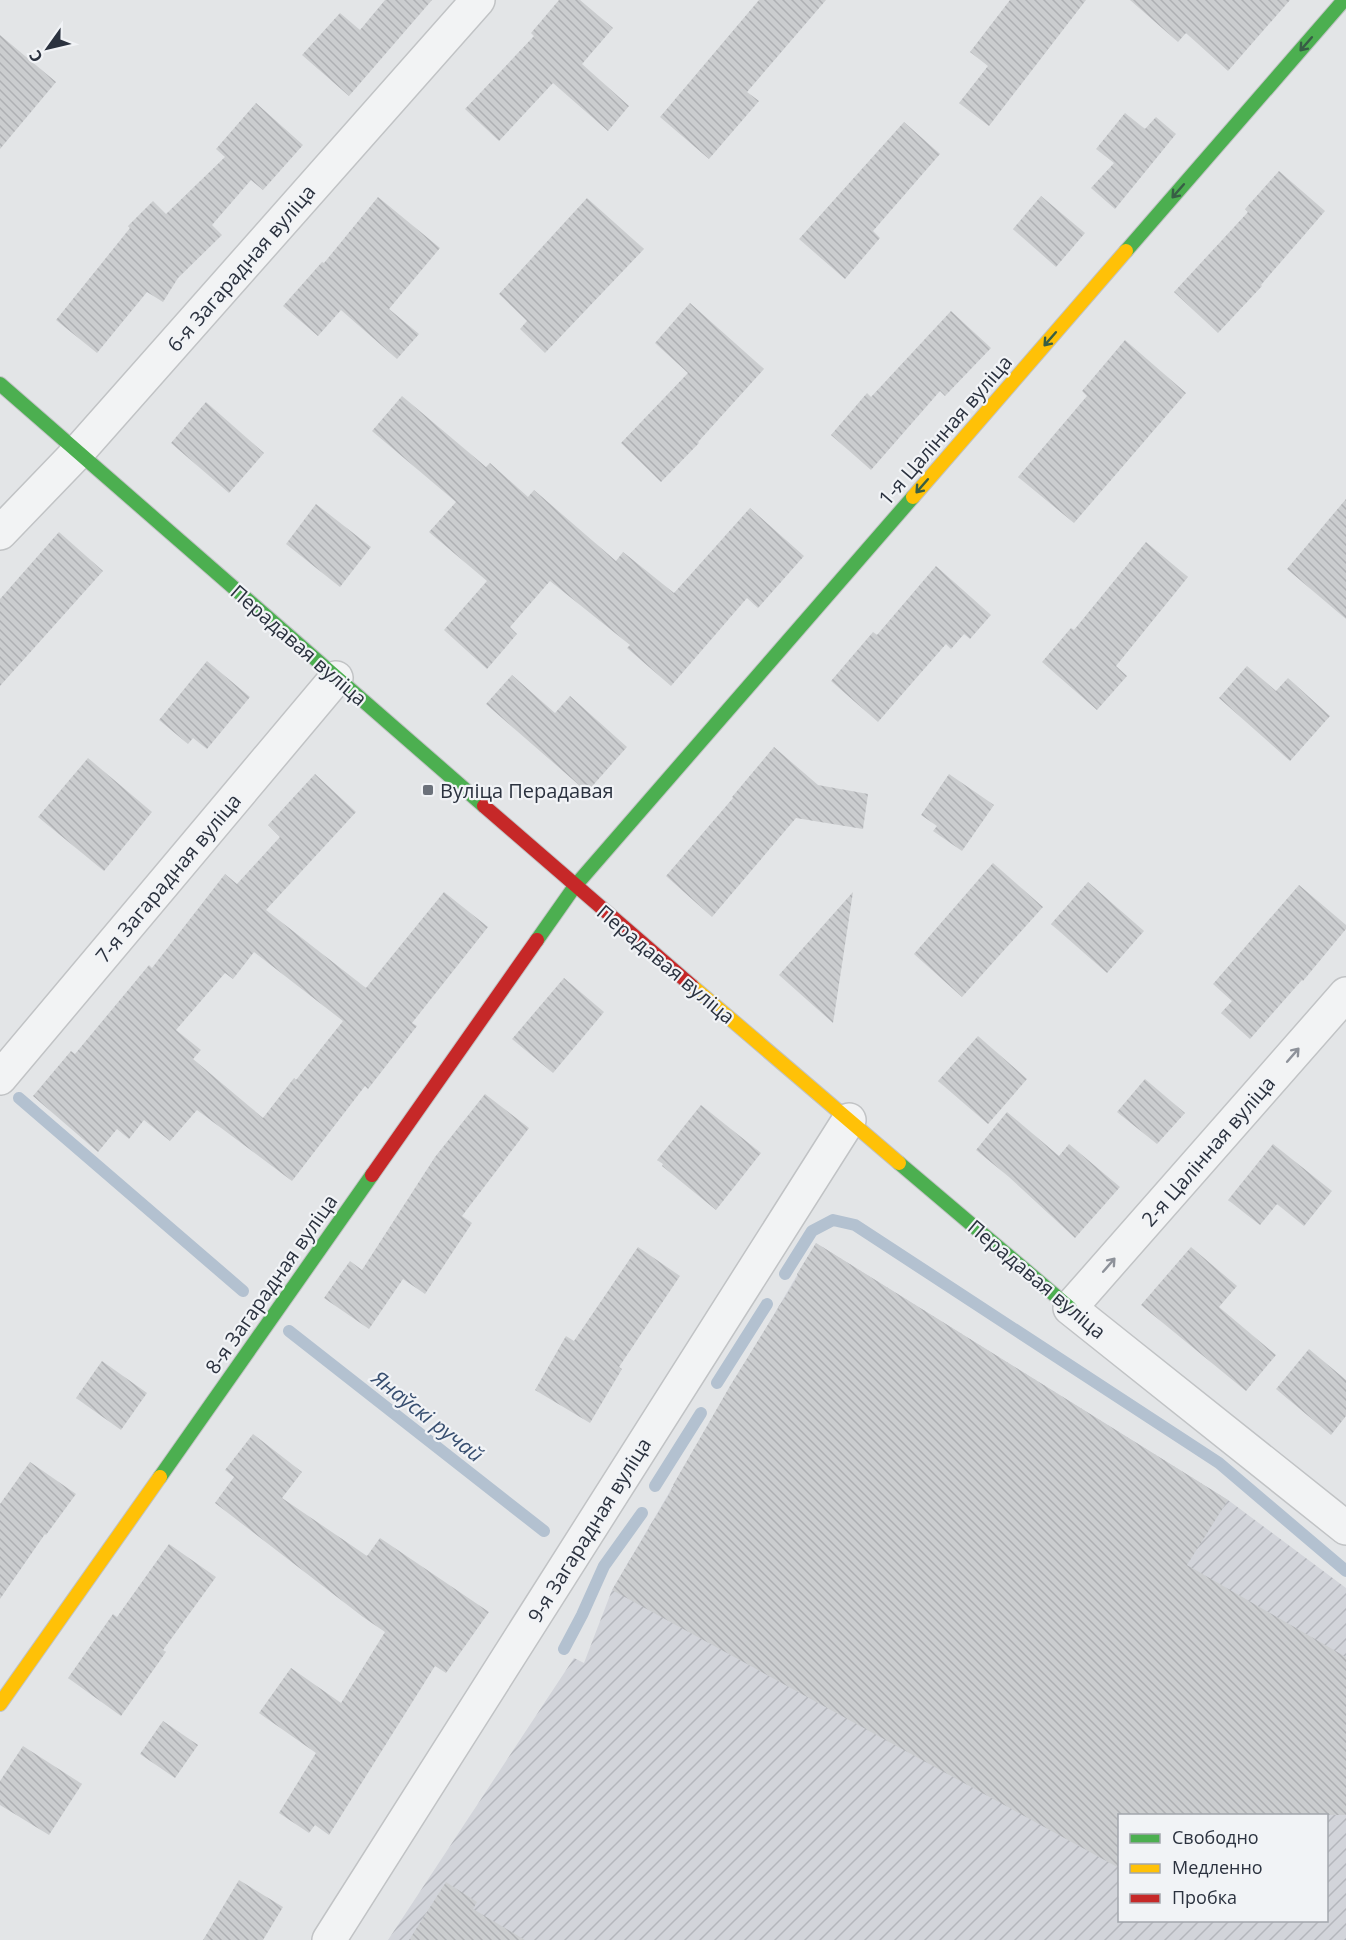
<svg xmlns="http://www.w3.org/2000/svg" width="1346" height="1940" font-family="'Open Sans',sans-serif">
  <defs>
    <pattern id="industrial-furrows" width="10" height="10" patternUnits="userSpaceOnUse" patternTransform="scale(1.5)"><rect width="10" height="10" fill="#d2d4da"/><path d="M-1 1l2-2M0 10L10 0M9 11l2-2" fill="none" stroke="#b4b6bc"/></pattern>
    <pattern id="building-back-hatch" width="6" height="6" patternUnits="userSpaceOnUse" patternTransform="scale(1.5)"><rect width="6" height="6" fill="#cbcdcf"/><path d="M-1 5l2 2M0 0l6 6M5-1l2 2" fill="none" stroke="#aeb0b3"/></pattern>
  </defs>
  <rect width="100%" height="100%" fill="#e3e5e7"/>
  <!-- industrial -->
  <path fill="url(#industrial-furrows)" fill-rule="evenodd" d="M816 1243 1228 1500 1346 1588V1940H388L574 1658 584 1663 612 1590ZM1120 1816H1326V1920H1120Z"/>
  <g fill="none" stroke-linecap="round" stroke-linejoin="round">
    <!-- stream -->
    <g stroke="#b3c1d0" stroke-width="12">
      <path d="M19 1098 243 1291"/>
      <path d="M785 1274 812 1231 833 1220 855 1225 1219 1463 1346 1571"/>
      <path d="M289 1331 544 1531"/>
      <path d="M717 1383 767 1304"/>
      <path d="M655 1486 701 1413"/>
      <path d="M564 1649 582 1615 604 1566 642 1513"/>
    </g>
  </g>
  <!-- building -->
  <g fill="url(#building-back-hatch)" fill-rule="evenodd">
    <path d="M385 0H432L349 96 302 55 340 13 360 30Z"/>
    <path d="M559 0H580L613 28 582 64 629 106 608 131 553 83 499 141 465 109 534 36 531 33Z"/>
    <path d="M759 0H826L747 92 759 101 709 159 660 117Z"/>
    <path d="M1010 0H1086L989 126 959 103 988 66 970 52Z"/>
    <path d="M1130 0H1290L1228 71 1186 33 1178 42Z"/>
    <path d="M0 35 56 82 0 149Z"/>
    <path d="M256 103 303 145 263 190 251 180 212 225 222 235 178 278 163 302 147 292 97 353 56 320 130 228 128 226 153 201 166 214 225 157 216 149Z"/>
    <path d="M1125 113 1145 129 1156 117 1176 134 1115 209 1091 188 1114 163 1096 149Z"/>
    <path d="M904 122 940 154 873 231 880 238 845 279 799 239Z"/>
    <path d="M1279 171 1325 211 1261 285 1262 286 1218 333 1174 292 1248 212 1245 209Z"/>
    <path d="M1041 196 1085 233 1056 267 1013 229Z"/>
    <path d="M378 197 440 248 389 309 419 334 397 359 341 310 318 336 283 306 322 262 324 263Z"/>
    <path d="M587 198 644 249 545 353 520 329 527 321 499 294Z"/>
    <path d="M690 303 764 369 698 442 699 443 661 482 621 443 688 373 655 343Z"/>
    <path d="M951 311 991 348 945 396 940 391 871 470 831 435 867 393 871 397Z"/>
    <path d="M1125 340 1186 393 1074 523 1018 477 1087 396 1082 391Z"/>
    <path d="M402 396 486 467 490 463 528 497 534 490 616 561 623 552 674 593 750 508 804 556 758 608 747 598 671 686 627 648 630 645 550 581 510 627 517 634 487 669 444 630 487 581 429 532 456 502 372 431Z"/>
    <path d="M206 402 264 453 229 493 171 443Z"/>
    <path d="M1346 499V619L1287 569Z"/>
    <path d="M316 504 371 547 340 587 286 544Z"/>
    <path d="M59 532 103 571 0 686V599Z"/>
    <path d="M1146 542 1188 577 1116 666 1127 676 1097 710 1042 662 1071 628 1074 630Z"/>
    <path d="M936 566 991 615 970 639 964 634 951 649 946 644 878 722 831 681 873 632 877 635Z"/>
    <path d="M207 661 250 697 207 749 193 738 188 744 159 720Z"/>
    <path d="M1247 666 1276 691 1288 678 1330 716 1290 761 1219 698Z"/>
    <path d="M512 675 555 713 570 696 627 747 587 792 486 704Z"/>
    <path d="M774 747 818 785 868 794 863 829 796 818 712 917 666 876 733 798 732 797Z"/>
    <path d="M88 758 152 812 104 871 38 817Z"/>
    <path d="M315 774 356 812 266 910 366 988 444 892 488 927 412 1023 417 1026 368 1089 365 1086 292 1181 197 1110 170 1141 144 1120 129 1139 117 1129 98 1152 33 1096 71 1051 75 1054 149 965 152 968 225 874 237 884 280 837 268 825ZM254 952 343 1021 296 1080 294 1078 263 1118 193 1059 201 1050 176 1030 225 973 233 979Z"/>
    <path d="M949 774 994 805 962 851 933 831 937 826 921 815Z"/>
    <path d="M993 863 1043 907 962 997 914 954Z"/>
    <path d="M1088 882 1144 931 1107 973 1051 924Z"/>
    <path d="M1299 885 1346 925V929L1303 981 1302 980 1250 1039 1221 1013 1232 1001 1213 984Z"/>
    <path d="M853 892 839 984 833 1023 779 975Z"/>
    <path d="M564 978 604 1012 553 1073 512 1039Z"/>
    <path d="M978 1036 1027 1079 988 1124 938 1081Z"/>
    <path d="M1145 1079 1185 1113 1157 1144 1117 1112Z"/>
    <path d="M485 1094 529 1128 462 1216 472 1223 425 1294 403 1279 369 1329 324 1298 350 1261 362 1270 435 1157Z"/>
    <path d="M701 1105 761 1153 716 1210 662 1166 663 1164 657 1160Z"/>
    <path d="M1007 1112 1059 1156 1069 1144 1120 1187 1075 1238 1009 1177 976 1150Z"/>
    <path d="M1273 1144 1332 1191 1304 1226 1277 1204 1260 1225 1228 1200Z"/>
    <path d="M816 1243 1228 1500 1187 1565 1346 1657V1815H1119V1868L612 1590 674 1486 673 1485 730 1386 798 1276 797 1274Z"/>
    <path d="M638 1247 680 1276 619 1367 622 1369 590 1423 535 1390 566 1336 574 1341Z"/>
    <path d="M1191 1247 1237 1286 1219 1307 1276 1355 1246 1391 1141 1305Z"/>
    <path d="M1309 1349 1346 1380V1416L1331 1435 1276 1389Z"/>
    <path d="M102 1361 147 1393 121 1430 76 1398Z"/>
    <path d="M253 1434 302 1472 282 1498 367 1556 380 1538 489 1612 446 1673 435 1666 329 1835 315 1825 309 1833 279 1813 316 1753 259 1713 291 1668 341 1703 385 1632 363 1617 215 1503 234 1477 225 1470Z"/>
    <path d="M30 1462 76 1494 46 1535 45 1534 0 1599V1504Z"/>
    <path d="M169 1544 216 1577 163 1650 166 1652 121 1716 68 1678 113 1614 117 1617Z"/>
    <path d="M163 1721 198 1745 175 1778 140 1754Z"/>
    <path d="M23 1746 82 1784 49 1835 0 1805V1781Z"/>
    <path d="M239 1880 283 1907 263 1940H203Z"/>
    <path d="M446 1882 477 1902 473 1909 525 1940H409Z"/>
  </g>
  <g fill="none" stroke-linecap="round" stroke-linejoin="round">
    <!-- street casing -->
    <g stroke="#c1c3c5" stroke-width="36">
      <g id="street">
        <path d="M0 533 78 452 478 0"/>
        <path d="M1346 994 1070 1308 1346 1528"/>
        <path d="M0 1078 336 678"/>
        <path d="M329 1940 849 1120"/>
      </g>
    </g>
    <!-- fast casing -->
    <g stroke="#c1c3c5" stroke-width="16">
      <g id="fast">
        <path d="M1126 251 1344 0"/>
        <path d="M0 384 484 806"/>
        <path d="M537 940 575 886 913 497"/>
        <path d="M899 1163 1070 1308"/>
        <path d="M160 1477 372 1175"/>
      </g>
    </g>
    <!-- slow casing -->
    <g stroke="#c1c3c5" stroke-width="16">
      <g id="slow">
        <path d="M913 497 1126 251"/>
        <path d="M692 986 899 1163"/>
        <path d="M0 1704 160 1477"/>
      </g>
    </g>
    <!-- jam casing -->
    <g stroke="#c1c3c5" stroke-width="16">
      <g id="jam">
        <path d="M484 806 692 986"/>
        <path d="M372 1175 537 940"/>
      </g>
    </g>
    <!-- street -->
    <use href="#street" stroke="#f2f3f4" stroke-width="33"/>
    <!-- fast -->
    <use href="#fast" stroke="#4caf50" stroke-width="14"/>
    <!-- slow -->
    <use href="#slow" stroke="#ffc107" stroke-width="14"/>
    <!-- jam -->
    <use href="#jam" stroke="#c62828" stroke-width="14"/>
  </g>
  <!-- one-way arrows -->
  <defs><path id="oneway-shaft" d="M-6 0H5M1.5-3L5.5 0L1.5 3" fill="none" stroke-width="1.6" stroke-linecap="round" stroke-linejoin="round" transform="scale(1.5)"/></defs>
  <g stroke="#375e45">
    <use href="#oneway-shaft" transform="translate(1306 44) rotate(131)"/>
    <use href="#oneway-shaft" transform="translate(1178 191) rotate(131)"/>
    <use href="#oneway-shaft" transform="translate(1050 339) rotate(131)"/>
    <use href="#oneway-shaft" transform="translate(922 486) rotate(131)"/>
  </g>
  <g stroke="#8e929a">
    <use href="#oneway-shaft" transform="translate(1293 1055) rotate(-49)"/>
    <use href="#oneway-shaft" transform="translate(1109 1265) rotate(-49)"/>
  </g>
  <!-- markers -->
  <rect fill="#6b717a" stroke="#f1f3f6" stroke-width="2" x="422" y="784" width="12" height="12" rx="3"/>
  <g text-anchor="middle" dominant-baseline="central" stroke-width="4.5" stroke-linejoin="round" paint-order="stroke">
    <!-- street labels -->
    <g font-size="20" fill="#2b323f" stroke="#f1f3f6">
      <text transform="translate(241 268) rotate(-49)">6-я Загарадная вуліца</text>
      <text transform="translate(945 430) rotate(-49)">1-я Цалінная вуліца</text>
      <text transform="translate(299 645) rotate(41)">Перадавая вуліца</text>
      <text transform="translate(168 878) rotate(-50)">7-я Загарадная вуліца</text>
      <text transform="translate(666 964) rotate(40)">Перадавая вуліца</text>
      <text transform="translate(1208 1151) rotate(-49)">2-я Цалінная вуліца</text>
      <text transform="translate(1037 1279) rotate(40)">Перадавая вуліца</text>
      <text transform="translate(271 1284) rotate(-55)">8-я Загарадная вуліца</text>
      <text transform="translate(589 1530) rotate(-58)">9-я Загарадная вуліца</text>
    </g>
    <!-- poi labels -->
    <g font-size="20" fill="#2b323f" stroke="#f1f3f6" text-anchor="start">
      <text x="440" y="790">Вуліца Перадавая</text>
    </g>
    <!-- water labels -->
    <g font-size="21" font-style="italic" fill="#384f70" stroke="#f1f3f6">
      <text transform="translate(428 1416) rotate(38)">Янаўскі ручай</text>
    </g>
  </g>
  <!-- legend -->
  <rect x="1118" y="1814" width="210" height="108" fill="#f1f3f6" stroke="#a2a6ad" stroke-width="1.5"/>
  <rect x="1130" y="1834" width="30" height="9" fill="#4caf50" stroke="#a2a6ad" stroke-width="1.5"/>
  <text x="1172" y="1844" font-size="18" fill="#2b323f">Свободно</text>
  <rect x="1130" y="1864" width="30" height="9" fill="#ffc107" stroke="#a2a6ad" stroke-width="1.5"/>
  <text x="1172" y="1874" font-size="18" fill="#2b323f">Медленно</text>
  <rect x="1130" y="1894" width="30" height="9" fill="#c62828" stroke="#a2a6ad" stroke-width="1.5"/>
  <text x="1172" y="1904" font-size="18" fill="#2b323f">Пробка</text>
  <!-- north arrow -->
  <g transform="translate(48 48) rotate(236)" stroke="#f1f3f6" stroke-width="4.5" paint-order="stroke">
  <path d="M0-4.5L10 22L0 15L-10 22Z" fill="#2b323f"/>
  <text y="-9" font-size="16" font-weight="bold" text-anchor="middle" fill="#2b323f">С</text>
  </g>
</svg>
